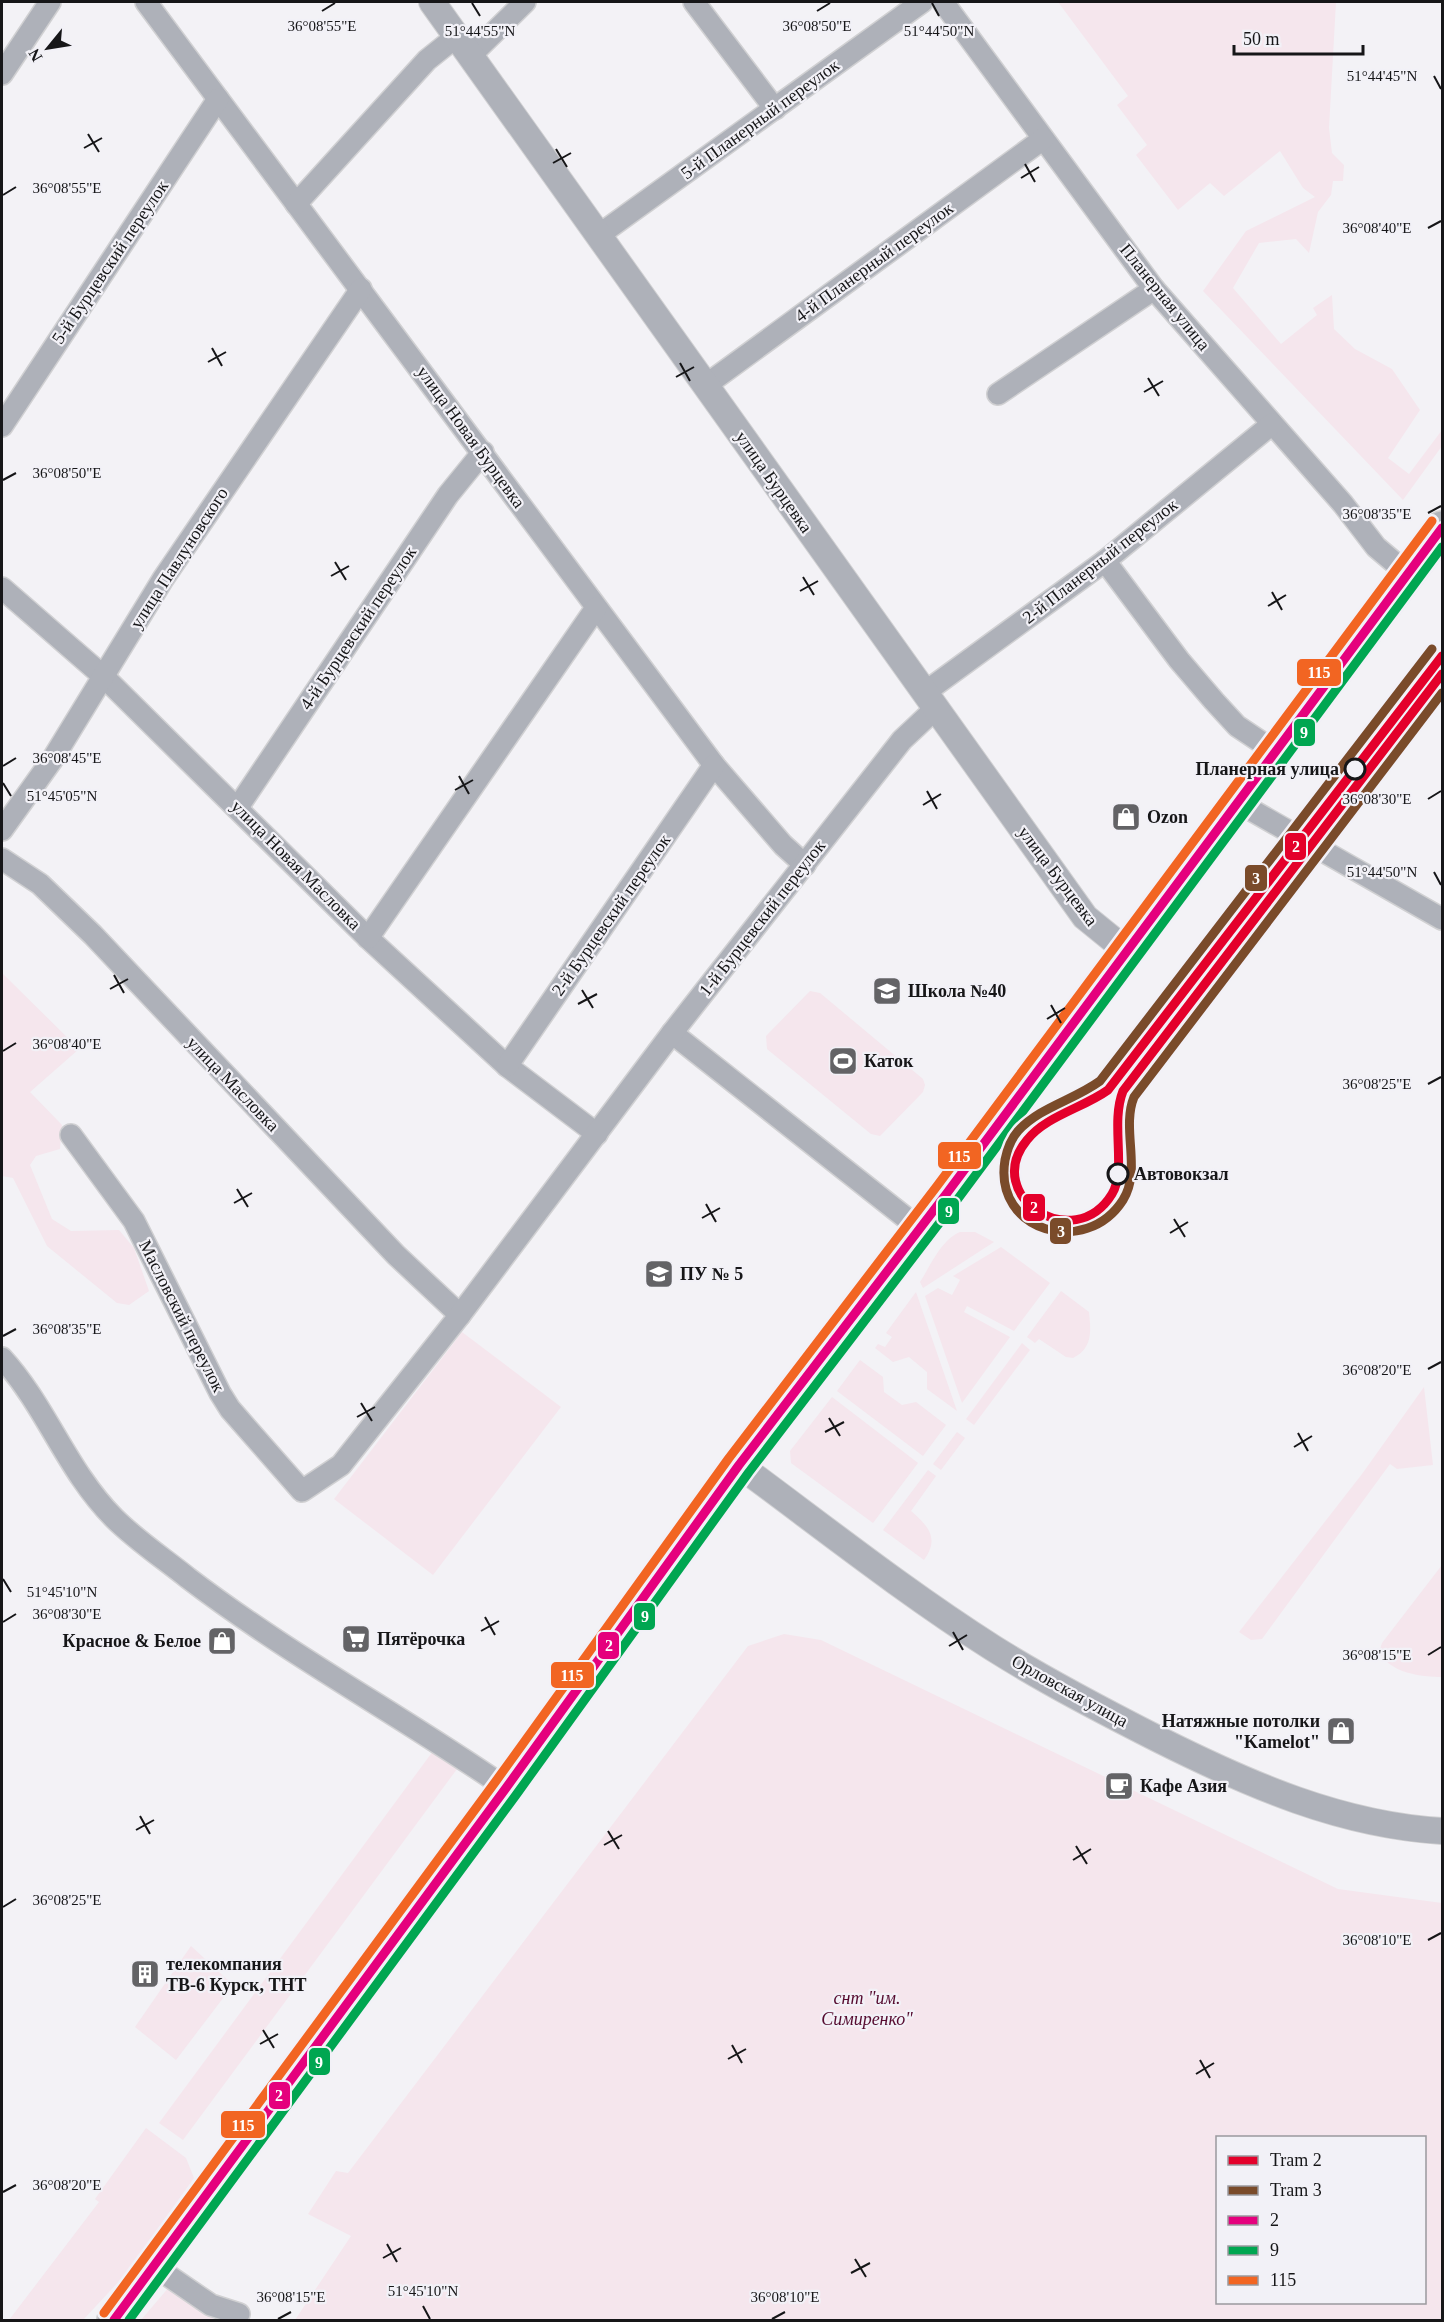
<svg xmlns="http://www.w3.org/2000/svg" width="1444" height="2322" font-family="Georgia,serif">
  <rect width="100%" height="100%" fill="#f3f2f6"/>
  <!-- green -->
  <g fill="#f5e6ed" fill-rule="evenodd">
    <path d="M1058 2H1336L1329 128 1332 153 1344 165 1343 181H1333L1331 195 1318 212 1309 253 1296 239 1259 243 1233 288 1281 344 1317 315 1313 308 1332 295 1334 329 1355 349 1392 369 1420 410 1388 458 1409 474 1442 430V446L1403 500 1203 291 1246 231 1315 197 1303 188 1280 151 1224 196 1210 183 1178 210 1136 155 1147 145 1117 105 1128 96Z"/>
    <path d="M2 973 79 1049 30 1092 62 1125 60 1149 36 1156 30 1165 52 1219 71 1231 119 1230 134 1248 149 1291 129 1305 117 1303 47 1246 13 1178 2 1176Z"/>
    <path d="M810 991 820 993 923 1079 925 1085 923 1092 880 1136 871 1134 767 1049 766 1036Z"/>
    <path d="M960 1232H975L994 1242 923 1288 920 1282C931 1265 941 1240 960 1232Z"/>
    <path d="M1001 1247 1050 1283 1014 1331 967 1306 964 1312 1010 1337 962 1403 925 1296 938 1288 952 1295 960 1280 953 1276Z"/>
    <path d="M1061 1291 1089 1312C1091 1331 1093 1348 1073 1358L1066 1357 1039 1339 1035 1343 1027 1337Z"/>
    <path d="M916 1292 957 1411 927 1389V1372L909 1357 893 1362 875 1348 878 1344 885 1347 892 1337 886 1333Z"/>
    <path d="M462 1332 561 1407 433 1575 334 1499Z"/>
    <path d="M1022 1343 1030 1350 974 1425 966 1419Z"/>
    <path d="M860 1360 883 1377 884 1392 902 1405 916 1402 946 1425 923 1456 837 1391Z"/>
    <path d="M1424 1387 1433 1465 1397 1469 1390 1464 1262 1639 1251 1640 1239 1632 1362 1474Z"/>
    <path d="M832 1397 918 1463 873 1523 791 1463 790 1451Z"/>
    <path d="M957 1432 965 1438 941 1470 933 1464Z"/>
    <path d="M928 1470 936 1476 911 1511C928 1526 940 1538 924 1560L883 1530Z"/>
    <path d="M1442 1565V1677C1421 1677 1390 1673 1379 1652L1382 1643Z"/>
    <path d="M784 1634 821 1640 1338 1889 1442 1903V2320H295L351 2236 308 2214 336 2171 348 2173 748 1646ZM1218 2138H1424V2302H1218Z"/>
    <path d="M436 1747 460 1765 183 2140 159 2123Z"/>
    <path d="M191 1946 233 1985 176 2060 135 2027Z"/>
    <path d="M146 2128 186 2158 194 2178 123 2277 83 2320H9L99 2202 95 2199Z"/>
    <path d="M170 2286 215 2320H141Z"/>
  </g>
  <g fill="none" stroke-linecap="round" stroke-linejoin="round">
    <!-- minor casing -->
    <g stroke="#d0d0d2" stroke-width="24">
      <g id="minor">
        <path d="M146 2 714 765 783 845 805 865"/>
        <path d="M694 2 775 109"/>
        <path d="M943 2 1154 289 1343 504 1376 547 1408 574"/>
        <path d="M470 56 525 2"/>
        <path d="M2 74 50 2"/>
        <path d="M296 204 427 60 457 36"/>
        <path d="M599 235 922 2"/>
        <path d="M706 385 1043 139"/>
        <path d="M998 394 1154 289"/>
        <path d="M2 426 218 99"/>
        <path d="M1105 561 1179 660 1214 701 1237 726 1276 752"/>
        <path d="M2 588 103 676 368 938 507 1066 597 1134"/>
        <path d="M924 693 1105 561 1272 424"/>
        <path d="M1239 803 1442 919"/>
        <path d="M238 807 448 495 483 452"/>
        <path d="M2 830 52 760 163 579 361 289"/>
        <path d="M2 859 40 884 93 935 396 1255 460 1315"/>
        <path d="M368 938 596 608"/>
        <path d="M672 1033 920 1229"/>
        <path d="M507 1066 714 765"/>
        <path d="M71 1135 134 1221 220 1393 230 1409 302 1491 341 1465 460 1315 672 1033 902 740 935 709"/>
        <path d="M2 1358C46 1406 67 1471 114 1518 136 1540 163 1558 188 1578 289 1655 402 1716 506 1788"/>
        <path d="M154 2266 211 2305 239 2314"/>
      </g>
    </g>
    <!-- tertiary casing -->
    <g stroke="#d0d0d2" stroke-width="28">
      <g id="tertiary">
        <path d="M432 2 1085 917 1128 952"/>
        <path d="M739 1465C823 1527 905 1592 993 1648 1047 1682 1103 1711 1160 1740 1250 1785 1341 1825 1442 1831"/>
      </g>
    </g>
    <!-- primary casing -->
    <g stroke="#d0d0d2" stroke-width="36">
      <path id="primary" d="M114 2320 506 1788 739 1465 947 1193 1442 528"/>
    </g>
    <!-- minor -->
    <use href="#minor" stroke="#aeb1b9" stroke-width="21"/>
    <!-- tertiary -->
    <use href="#tertiary" stroke="#aeb1b9" stroke-width="26"/>
    <!-- primary -->
    <use href="#primary" stroke="#b1b4bb" stroke-width="33"/>
    <!-- bus-1 casing -->
    <g stroke="#f2f1f7" stroke-width="14">
      <path id="bus-1" d="M114 2320 506 1788 739 1465 947 1193 1442 528"/>
    </g>
    <!-- bus-2 casing -->
    <g stroke="#f2f1f7" stroke-width="14">
      <path id="bus-2" d="M129 2320 516 1795 749 1472 957 1200 1442 547"/>
    </g>
    <!-- bus-3 casing -->
    <g stroke="#f2f1f7" stroke-width="14">
      <path id="bus-3" d="M104 2313 496 1781 729 1458 937 1186 1432 521"/>
    </g>
    <!-- bus-1 -->
    <use href="#bus-1" stroke="#e5007d" stroke-width="9"/>
    <!-- bus-2 -->
    <use href="#bus-2" stroke="#00a651" stroke-width="9"/>
    <!-- bus-3 -->
    <use href="#bus-3" stroke="#f26522" stroke-width="9"/>
    <!-- tram-1 casing -->
    <g stroke="#f2f1f7" stroke-width="14">
      <path id="tram-1" d="M1442 656 1108 1090C1083 1108 1046 1116 1027 1140 981 1196 1074 1256 1112 1194 1127 1169 1110 1124 1123 1091L1442 674"/>
    </g>
    <!-- tram-2 casing -->
    <g stroke="#f2f1f7" stroke-width="14">
      <path id="tram-2" d="M1432 649 1100 1081C1074 1100 1040 1107 1018 1131 1011 1139 1007 1150 1005 1160 993 1232 1086 1258 1123 1200 1142 1170 1121 1129 1134 1097L1442 693"/>
    </g>
    <!-- tram-1 -->
    <use href="#tram-1" stroke="#e4002b" stroke-width="9"/>
    <!-- tram-2 -->
    <use href="#tram-2" stroke="#7a4b2a" stroke-width="9"/>
  </g>
  <!-- ticks -->
  <path fill="none" stroke="#161618" stroke-width="2" d="M472 3 480 16M932 3 939 16M322 11 335 3M817 11 830 3M1434 76 1441 89M88 134 99 152M84 148 102 138M556 149 567 167M553 163 571 153M1025 164 1035 182M1021 178 1039 167M3 195 16 187M1428 228 1441 221M212 348 222 366M208 362 226 352M680 363 690 381M676 377 694 367M1148 378 1159 396M1144 392 1163 381M3 480 16 473M1428 513 1441 506M335 562 346 580M331 576 349 566M803 577 814 595M800 591 818 581M1272 592 1282 610M1268 606 1286 595M3 766 16 758M459 776 469 794M3 783 11 796M455 790 473 780M927 791 937 809M1428 799 1441 791M923 805 941 794M1434 872 1441 885M114 975 124 993M110 989 128 979M582 990 593 1008M578 1004 597 994M1051 1005 1061 1023M1047 1019 1065 1008M3 1051 16 1043M1428 1084 1441 1077M237 1189 248 1207M234 1203 252 1193M706 1204 716 1222M702 1218 720 1208M1174 1219 1185 1237M1170 1233 1188 1222M3 1336 16 1329M1428 1369 1441 1362M361 1403 372 1421M357 1417 375 1407M829 1418 840 1436M825 1432 844 1422M1298 1433 1308 1451M1294 1447 1312 1436M3 1579 11 1592M485 1617 495 1635M3 1622 16 1614M481 1631 499 1621M953 1632 963 1650M949 1646 967 1635M1428 1655 1441 1647M140 1816 150 1834M136 1830 154 1820M608 1831 619 1849M604 1845 622 1835M1076 1846 1087 1864M1073 1860 1091 1849M3 1907 16 1899M1428 1940 1441 1933M263 2030 274 2048M260 2044 278 2034M732 2045 742 2063M728 2059 746 2049M1200 2060 1210 2078M1196 2074 1214 2063M3 2192 16 2185M387 2244 397 2262M383 2258 401 2248M855 2259 866 2277M851 2273 870 2263M423 2306 430 2319M278 2319 291 2312M772 2319 785 2312"/>
  <!-- icons -->
  <defs>
    <g id="shop-square" transform="scale(1.5)"><rect x="-9" y="-9" width="18" height="18" rx="4" fill="#636366" stroke="#f2f1f7"/><path d="M-5-2.5h2.3a2.7 3.5 0 0 1 5.4 0H5L5.5 6h-11ZM-1.5-2.5h3a1.5 2.3 0 0 0-3 0Z" fill="#fff"/></g>
    <g id="school-square" transform="scale(1.5)"><rect x="-9" y="-9" width="18" height="18" rx="4" fill="#636366" stroke="#f2f1f7"/><path d="M0-5L7-2L0 1L-7-2ZM-4 1L0 2.5L4 1V4Q0 6-4 4Z" fill="#fff"/></g>
    <g id="stadium-square" transform="scale(1.5)"><rect x="-9" y="-9" width="18" height="18" rx="4" fill="#636366" stroke="#f2f1f7"/><path d="M0-5a6.5 5 0 1 0 0 10a6.5 5 0 1 0 0-10ZM-3.5-1.8h7v3.6h-7Z" fill="#fff"/></g>
    <g id="supermarket-square" transform="scale(1.5)"><rect x="-9" y="-9" width="18" height="18" rx="4" fill="#636366" stroke="#f2f1f7"/><path d="M-6-5.5h2.5l.6 2H6L4.5 2H-2.5L-4.4-4H-6ZM-1.5 3.2a1.3 1.3 0 1 0 .1 0ZM3 3.2a1.3 1.3 0 1 0 .1 0Z" fill="#fff"/></g>
    <g id="cafe-square" transform="scale(1.5)"><rect x="-9" y="-9" width="18" height="18" rx="4" fill="#636366" stroke="#f2f1f7"/><path d="M-5.5-4.5H6V0H3Q3 3.5 0 3.5H-2.5Q-5.5 3.5-5.5 0ZM3-3.2v2h1.7v-2ZM-6 4.5H4V6H-6Z" fill="#fff"/></g>
    <g id="building-square" transform="scale(1.5)"><rect x="-9" y="-9" width="18" height="18" rx="4" fill="#636366" stroke="#f2f1f7"/><path d="M-4-6H4V6H1V3H-1V6H-4ZM-2.5-4.3h1.7v1.8h-1.7ZM.8-4.3h1.7v1.8H.8ZM-2.5-1h1.7V.8h-1.7ZM.8-1h1.7V.8H.8Z" fill="#fff"/></g>
  </defs>
  <g fill-rule="evenodd">
    <use href="#shop-square" x="1126" y="817"/>
    <use href="#school-square" x="887" y="991"/>
    <use href="#stadium-square" x="843" y="1061"/>
    <use href="#school-square" x="659" y="1274"/>
    <use href="#supermarket-square" x="356" y="1639"/>
    <use href="#shop-square" x="222" y="1641"/>
    <use href="#shop-square" x="1341" y="1731"/>
    <use href="#cafe-square" x="1119" y="1786"/>
    <use href="#building-square" x="145" y="1974"/>
  </g>
  <!-- markers -->
  <g fill="#f2f1f7" stroke="#161618" stroke-width="3">
    <circle cx="1355" cy="769" r="10"/>
    <circle cx="1118" cy="1174" r="10"/>
  </g>
  <g text-anchor="middle" dominant-baseline="central" stroke-width="4.5" stroke-linejoin="round" paint-order="stroke">
    <!-- street labels -->
    <g font-size="18" fill="#161618" stroke="#f2f1f7">
      <text transform="translate(760 119) rotate(-36)">5-й Планерный переулок</text>
      <text transform="translate(110 262) rotate(-56)">5-й Бурцевский переулок</text>
      <text transform="translate(874 262) rotate(-36)">4-й Планерный переулок</text>
      <text transform="translate(1165 297) rotate(51)">Планерная улица</text>
      <text transform="translate(471 437) rotate(54)">улица Новая Бурцевка</text>
      <text transform="translate(774 482) rotate(55)">улица Бурцевка</text>
      <text transform="translate(179 558) rotate(-57)">улица Павлуновского</text>
      <text transform="translate(1100 561) rotate(-38)">2-й Планерный переулок</text>
      <text transform="translate(358 628) rotate(-56)">4-й Бурцевский переулок</text>
      <text transform="translate(296 865) rotate(45)">улица Новая Масловка</text>
      <text transform="translate(1058 876) rotate(53)">улица Бурцевка</text>
      <text transform="translate(611 915) rotate(-55)">2-й Бурцевский переулок</text>
      <text transform="translate(762 918) rotate(-52)">1-й Бурцевский переулок</text>
      <text transform="translate(233 1084) rotate(46)">улица Масловка</text>
      <text transform="translate(182 1316) rotate(63)">Масловский переулок</text>
      <text transform="translate(1070 1691) rotate(29)">Орловская улица</text>
    </g>
    <!-- stop labels -->
    <g font-size="18" font-weight="bold" fill="#161618" stroke="#f2f1f7" text-anchor="end">
      <text x="1339" y="769">Планерная улица</text>
      <text x="1134" y="1174" text-anchor="start">Автовокзал</text>
    </g>
    <!-- poi labels -->
    <g font-size="18" font-weight="bold" fill="#161618" stroke="#f2f1f7" text-anchor="start">
      <text x="1147" y="817">Ozon</text>
      <text x="908" y="991">Школа №40</text>
      <text x="864" y="1061">Каток</text>
      <text x="680" y="1274">ПУ № 5</text>
      <text x="377" y="1639">Пятёрочка</text>
      <text x="201" y="1641" text-anchor="end">Красное &amp; Белое</text>
      <text x="1320" y="1721" text-anchor="end">Натяжные потолки<tspan x="1320" dy="21">"Kamelot"</tspan></text>
      <text x="1140" y="1786">Кафе Азия</text>
      <text x="166" y="1964">телекомпания<tspan x="166" dy="21">ТВ-6 Курск, ТНТ</tspan></text>
    </g>
    <!-- park labels -->
    <g font-size="18" font-style="italic" fill="#560b2f" stroke="#f2f1f7">
      <text x="867" y="1998">снт "им.<tspan x="867" dy="21">Симиренко"</tspan></text>
    </g>
  </g>
  <g font-size="15" text-anchor="middle" fill="#161618" stroke="#f2f1f7" stroke-width="4.5" stroke-linejoin="round" paint-order="stroke">
    <text x="322" y="31">36°08'55"E</text>
    <text x="817" y="31">36°08'50"E</text>
    <text x="480" y="36">51°44'55"N</text>
    <text x="939" y="36">51°44'50"N</text>
    <text x="1382" y="81">51°44'45"N</text>
    <text x="67" y="193">36°08'55"E</text>
    <text x="1377" y="233">36°08'40"E</text>
    <text x="67" y="478">36°08'50"E</text>
    <text x="1377" y="519">36°08'35"E</text>
    <text x="67" y="763">36°08'45"E</text>
    <text x="62" y="801">51°45'05"N</text>
    <text x="1377" y="804">36°08'30"E</text>
    <text x="1382" y="877">51°44'50"N</text>
    <text x="67" y="1049">36°08'40"E</text>
    <text x="1377" y="1089">36°08'25"E</text>
    <text x="67" y="1334">36°08'35"E</text>
    <text x="1377" y="1375">36°08'20"E</text>
    <text x="62" y="1597">51°45'10"N</text>
    <text x="67" y="1619">36°08'30"E</text>
    <text x="1377" y="1660">36°08'15"E</text>
    <text x="67" y="1905">36°08'25"E</text>
    <text x="1377" y="1945">36°08'10"E</text>
    <text x="67" y="2190">36°08'20"E</text>
    <text x="423" y="2296">51°45'10"N</text>
    <text x="291" y="2302">36°08'15"E</text>
    <text x="785" y="2302">36°08'10"E</text>
  </g>
  <g stroke="#f2f1f7" stroke-width="2">
    <rect x="1296" y="658" width="46" height="29" rx="6" fill="#f26522"/>
    <rect x="1293" y="718" width="23" height="29" rx="6" fill="#00a651"/>
    <rect x="1284" y="832" width="23" height="29" rx="6" fill="#e4002b"/>
    <rect x="1244" y="864" width="24" height="28" rx="6" fill="#7a4b2a"/>
    <rect x="937" y="1141" width="45" height="29" rx="6" fill="#f26522"/>
    <rect x="1022" y="1193" width="24" height="29" rx="6" fill="#e4002b"/>
    <rect x="937" y="1197" width="23" height="28" rx="6" fill="#00a651"/>
    <rect x="1049" y="1217" width="23" height="28" rx="6" fill="#7a4b2a"/>
    <rect x="633" y="1602" width="23" height="29" rx="6" fill="#00a651"/>
    <rect x="597" y="1631" width="23" height="29" rx="6" fill="#e5007d"/>
    <rect x="550" y="1661" width="45" height="28" rx="6" fill="#f26522"/>
    <rect x="308" y="2047" width="23" height="29" rx="6" fill="#00a651"/>
    <rect x="268" y="2081" width="23" height="29" rx="6" fill="#e5007d"/>
    <rect x="220" y="2110" width="46" height="29" rx="6" fill="#f26522"/>
  </g>
  <g font-size="16" text-anchor="middle" font-weight="bold" fill="#fff">
    <text x="1319" y="678">115</text>
    <text x="1304" y="738">9</text>
    <text x="1296" y="852">2</text>
    <text x="1256" y="884">3</text>
    <text x="959" y="1162">115</text>
    <text x="1034" y="1213">2</text>
    <text x="949" y="1217">9</text>
    <text x="1061" y="1237">3</text>
    <text x="645" y="1622">9</text>
    <text x="609" y="1651">2</text>
    <text x="572" y="1681">115</text>
    <text x="319" y="2068">9</text>
    <text x="279" y="2101">2</text>
    <text x="243" y="2131">115</text>
  </g>
  <!-- border -->
  <rect width="1444" height="2322" fill="none" stroke="#161618" stroke-width="6"/>
  <!-- legend -->
  <rect x="1216" y="2136" width="210" height="168" fill="#f2f1f7" stroke="#9a999e" stroke-width="1.5"/>
  <rect x="1228" y="2156" width="30" height="9" fill="#e4002b" stroke="#9a999e" stroke-width="1.5"/>
  <text x="1270" y="2166" font-size="18" fill="#161618">Tram 2</text>
  <rect x="1228" y="2186" width="30" height="9" fill="#7a4b2a" stroke="#9a999e" stroke-width="1.5"/>
  <text x="1270" y="2196" font-size="18" fill="#161618">Tram 3</text>
  <rect x="1228" y="2216" width="30" height="9" fill="#e5007d" stroke="#9a999e" stroke-width="1.5"/>
  <text x="1270" y="2226" font-size="18" fill="#161618">2</text>
  <rect x="1228" y="2246" width="30" height="9" fill="#00a651" stroke="#9a999e" stroke-width="1.5"/>
  <text x="1270" y="2256" font-size="18" fill="#161618">9</text>
  <rect x="1228" y="2276" width="30" height="9" fill="#f26522" stroke="#9a999e" stroke-width="1.5"/>
  <text x="1270" y="2286" font-size="18" fill="#161618">115</text>
  <!-- north arrow -->
  <g transform="translate(48 48) rotate(240)" stroke="#f2f1f7" stroke-width="4.5" paint-order="stroke">
  <path d="M0-4.5L10 22L0 15L-10 22Z" fill="#161618"/>
  <text y="-9" font-size="16" font-weight="bold" text-anchor="middle" fill="#161618">N</text>
  </g>
  <!-- scale -->
  <path d="M1234 45v9h129v-9" fill="none" stroke="#161618" stroke-width="3"/>
  <text x="1243" y="45" font-size="18" fill="#161618" stroke="#f2f1f7" stroke-width="4.5" paint-order="stroke">50 m</text>
</svg>
